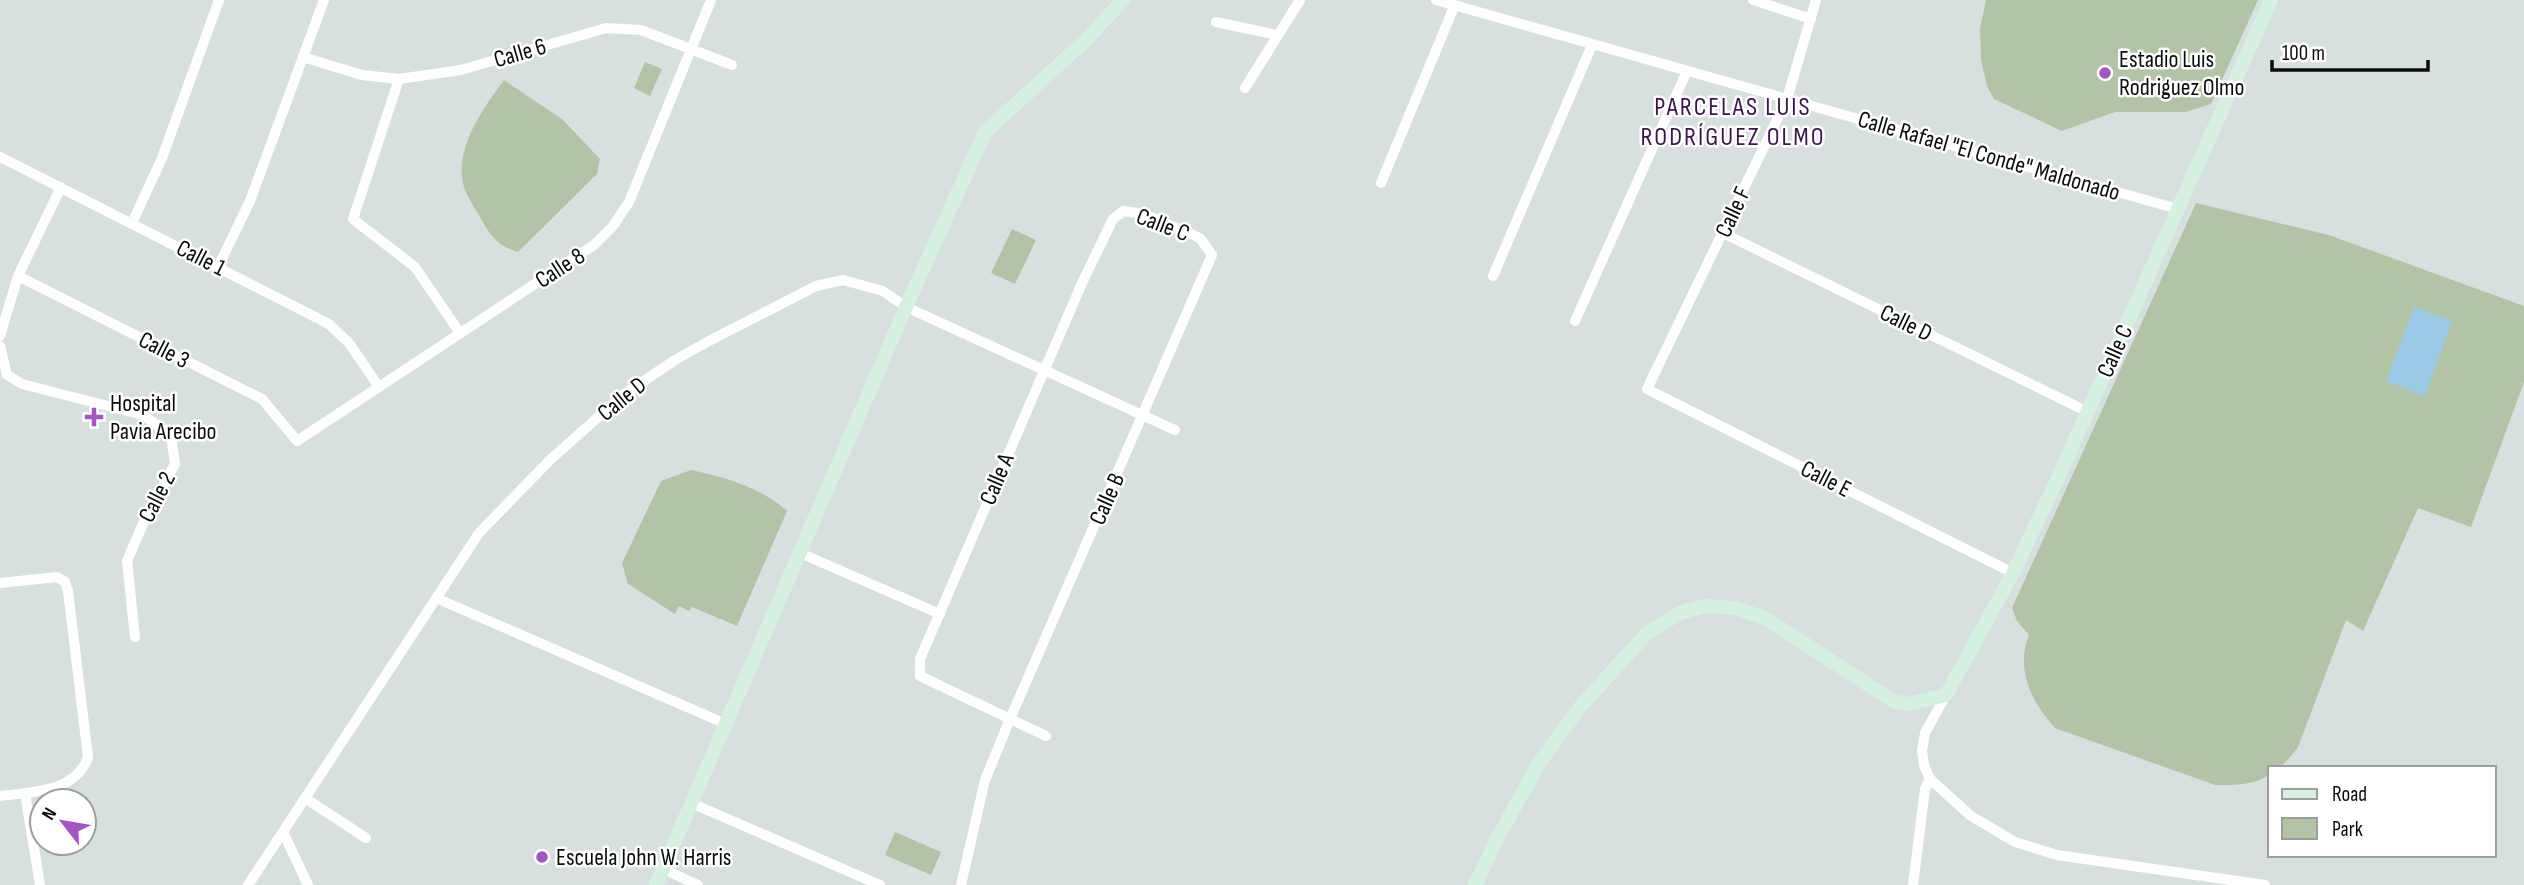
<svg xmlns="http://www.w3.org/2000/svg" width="2524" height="885" font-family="'Sofia Sans Condensed',sans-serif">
  <rect width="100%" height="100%" fill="#d8e0df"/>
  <!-- green -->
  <g fill="#b3c3a6">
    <path d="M1986 0H2258L2211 104 2186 112H2115L2062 131 1994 99 1987 86 1981 60 1980 28Z"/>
    <path d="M645 62 662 69 650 96 634 88Z"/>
    <path d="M504 80 562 119 600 159 597 174 518 252C497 246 490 235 480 217 474 207 465 194 463 183 455 147 484 107 504 80Z"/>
    <path d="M2196 203 2329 235 2524 306V382L2471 527 2418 508 2363 631 2346 620 2298 747C2289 758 2285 768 2270 768V774C2255 786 2233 785 2215 785L2055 728C2032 703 2015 669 2029 635L2017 621 2012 608Z"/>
    <path d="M1012 229 1036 240 1015 284 991 273Z"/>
    <path d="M691 470C724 477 762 488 787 511L737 626 692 607 689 611 679 606 675 614 628 584 622 563 661 481Z"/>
    <path d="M895 832 941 852 931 875 885 855Z"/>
  </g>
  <!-- water -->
  <path fill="#9bcae7" d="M2414 307 2452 321 2425 396 2386 381Z"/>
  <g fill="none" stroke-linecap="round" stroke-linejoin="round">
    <!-- street -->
    <g stroke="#fff" stroke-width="10">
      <path d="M1436 0 2178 209"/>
      <path d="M1753 0 1811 19"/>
      <path d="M1816 0 1787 99 1647 389 2013 573"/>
      <path d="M1216 22 1277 35"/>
      <path d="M303 57 362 75 399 79 461 70 606 28 641 30 732 65"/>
      <path d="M399 79 353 219 415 267 460 333"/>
      <path d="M1245 88 1300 0"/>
      <path d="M0 157 329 324 349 343 379 387"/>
      <path d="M1381 183 1454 7"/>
      <path d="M132 223 162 158 219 0"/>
      <path d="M1723 233 2088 412"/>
      <path d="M218 267 250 201 324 0"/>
      <path d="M18 276 262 399 297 441 594 245 613 226 629 202 711 0"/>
      <path d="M1493 276 1592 45"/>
      <path d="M1575 321 1687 71"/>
      <path d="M0 336 18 276 61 187"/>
      <path d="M0 346 7 375 22 384 143 415 171 435 175 464 148 512 127 561 135 637"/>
      <path d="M800 553 940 614"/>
      <path d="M0 583 57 577 65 582 68 591 88 757C77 792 31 792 0 796"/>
      <path d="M436 598 726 724"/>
      <path d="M1946 695 1925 733 1922 750 1924 765 1930 779 1971 816 2015 842 2057 855 2265 885"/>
      <path d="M25 793 40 885"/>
      <path d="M305 798 366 838"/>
      <path d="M691 803 880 885"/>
      <path d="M283 832 308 885"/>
      <path d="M663 869 698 885"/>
      <path d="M248 885 479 533 551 459 623 395 675 360 709 341 816 286 843 280 883 291 906 307 1175 430"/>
      <path d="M961 885 985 780 1010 719 1212 255 1200 238 1144 214 1123 211 1113 219 1082 283 920 659V676L1046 736"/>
      <path d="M1913 885 1925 789 1930 779"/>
    </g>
    <!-- secondary -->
    <g stroke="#d4f1e1" stroke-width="14">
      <path d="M656 885 906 307 985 132 1086 40 1123 0"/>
      <path d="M1475 885 1496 841 1539 763 1581 706 1647 633 1680 613 1705 606 1735 608 1765 618 1893 701 1908 704 1946 695 2013 573 2062 469 2271 0"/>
    </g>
  </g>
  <!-- markers -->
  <g fill="#a355c6" stroke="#fff" stroke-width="2.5">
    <circle cx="2105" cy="73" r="7"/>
    <path d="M90.5 406.5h7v7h7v7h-7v7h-7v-7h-7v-7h7z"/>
    <circle cx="542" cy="857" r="7"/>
  </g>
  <g text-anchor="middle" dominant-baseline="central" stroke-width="5" stroke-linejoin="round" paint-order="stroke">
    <!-- street labels -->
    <g font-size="24" fill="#0a0c0c" stroke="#fff">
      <text transform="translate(520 53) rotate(-16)">Calle 6</text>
      <text transform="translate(1989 156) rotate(16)">Calle Rafael "El Conde" Maldonado</text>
      <text transform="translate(1733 212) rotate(-65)">Calle F</text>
      <text transform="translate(1163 225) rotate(21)">Calle C</text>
      <text transform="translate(201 258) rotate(27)">Calle 1</text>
      <text transform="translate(560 268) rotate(-33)">Calle 8</text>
      <text transform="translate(1906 323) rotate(26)">Calle D</text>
      <text transform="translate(164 350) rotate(27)">Calle 3</text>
      <text transform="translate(2115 351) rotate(-66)">Calle C</text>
      <text transform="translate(622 399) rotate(-39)">Calle D</text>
      <text transform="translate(997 479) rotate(-67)">Calle A</text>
      <text transform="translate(1826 479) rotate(27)">Calle E</text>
      <text transform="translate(157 497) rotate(-63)">Calle 2</text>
      <text transform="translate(1107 499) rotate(-66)">Calle B</text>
    </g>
    <!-- poi labels -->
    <g font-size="24" fill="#0a0c0c" stroke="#fff" text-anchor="start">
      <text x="2119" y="59">Estadio Luis<tspan x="2119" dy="28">Rodriguez Olmo</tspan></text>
      <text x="110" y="403">Hospital<tspan x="110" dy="28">Pavia Arecibo</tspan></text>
      <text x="556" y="857">Escuela John W. Harris</text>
    </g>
    <!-- neighbourhood labels -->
    <g font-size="26" letter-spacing="2" fill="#3a154b" stroke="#fff">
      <text x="1733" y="107">PARCELAS LUIS<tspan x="1733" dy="30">RODRÍGUEZ OLMO</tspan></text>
    </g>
  </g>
  <!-- legend -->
  <rect x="2268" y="766" width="228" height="91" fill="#ffffff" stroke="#9d9e9e" stroke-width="2"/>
  <rect x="2282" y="789" width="35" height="10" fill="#d4f1e1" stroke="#9d9e9e" stroke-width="2"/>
  <text x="2332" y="801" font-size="21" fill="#0a0c0c">Road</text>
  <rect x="2282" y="818" width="35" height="21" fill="#b3c3a6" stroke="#9d9e9e" stroke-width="2"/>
  <text x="2332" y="836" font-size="21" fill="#0a0c0c">Park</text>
  <!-- north arrow -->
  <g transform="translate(63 822) rotate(301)"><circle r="33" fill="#ffffff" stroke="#9d9e9e" stroke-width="2"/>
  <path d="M0-5L12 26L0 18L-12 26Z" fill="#a355c6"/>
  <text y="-10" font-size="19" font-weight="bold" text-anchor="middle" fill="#0a0c0c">N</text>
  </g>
  <!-- scale -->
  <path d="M2272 60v10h156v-10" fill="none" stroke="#0a0c0c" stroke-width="3.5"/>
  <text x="2282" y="60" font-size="21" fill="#0a0c0c" stroke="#ffffff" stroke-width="5" paint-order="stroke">100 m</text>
</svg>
